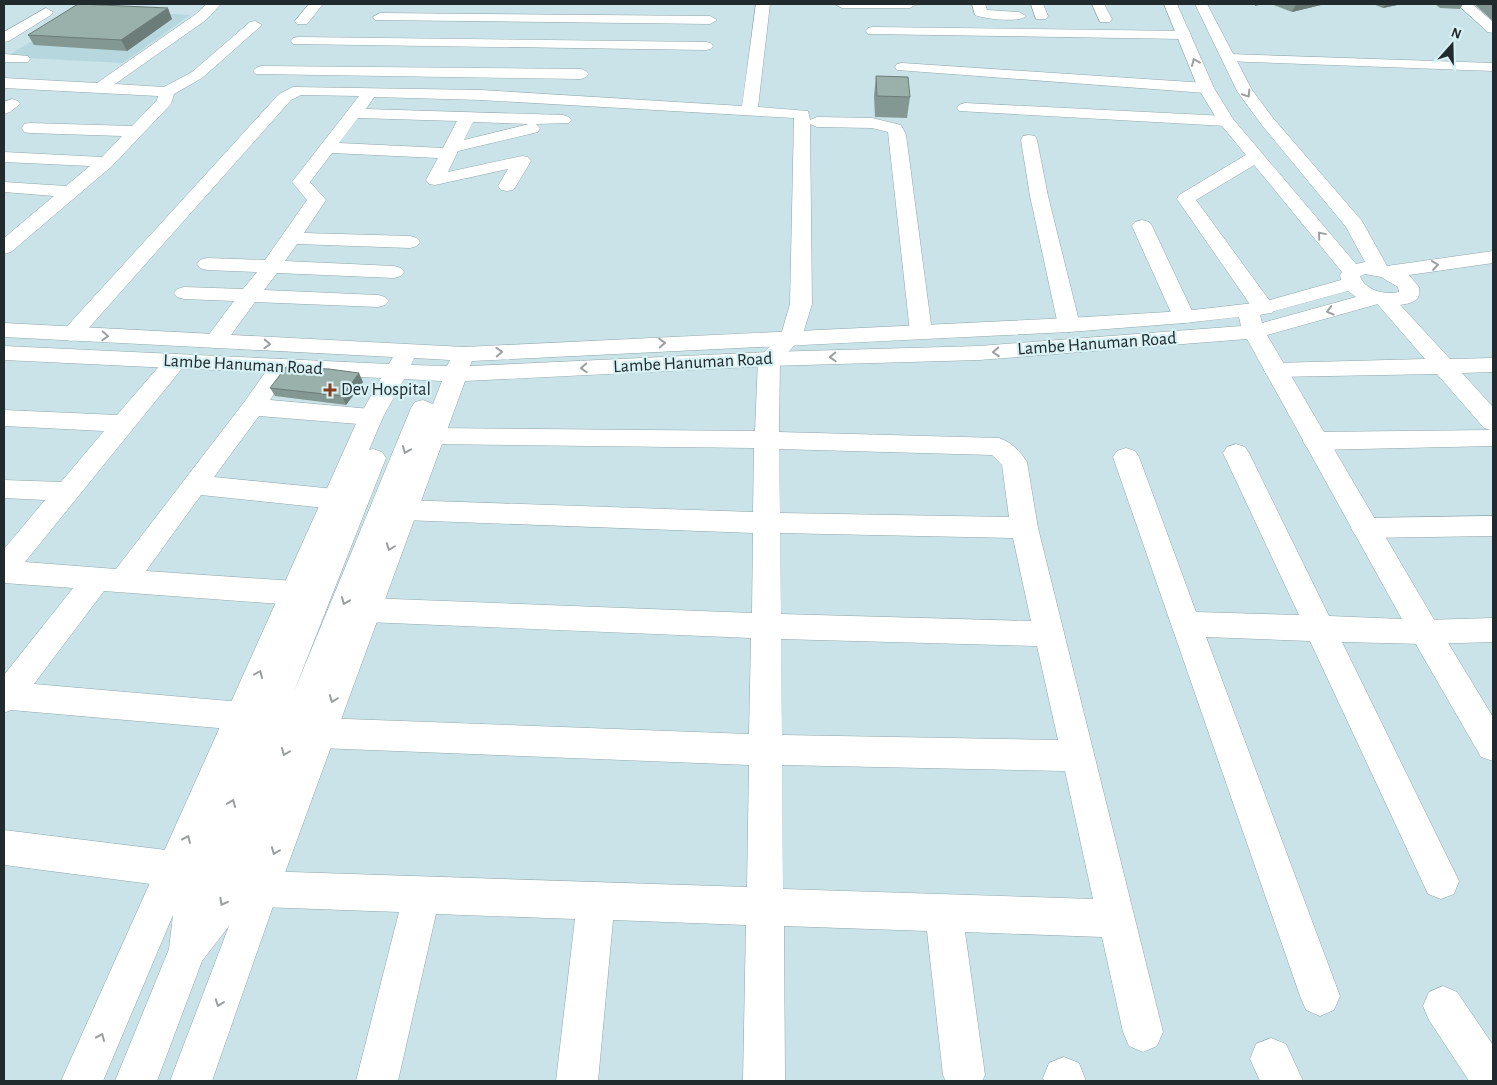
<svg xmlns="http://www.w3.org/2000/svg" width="1497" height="1085" font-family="'Alegreya Sans',sans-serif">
  <rect width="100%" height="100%" fill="#cae3e8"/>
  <!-- built -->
  <path fill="#b5d7dd" d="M83 9 190 15 123 63 6 57Z"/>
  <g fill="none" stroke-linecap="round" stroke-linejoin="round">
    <!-- street casing -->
    <g stroke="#8fa7ab" stroke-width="1">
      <g id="street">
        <path d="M207 4H221L206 20 115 84 164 87 192 72 250 22 255 21 262 25 202 78 174 94 171 104 112 166 11 252 4 254V238L54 196 4 192V182L66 186 90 166 4 162V152L102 157 122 136 30 133 24 132 22 128 24 124 30 123 132 126 157 100 158 96 4 88V78L97 83 196 14Z"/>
        <path d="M309 4H323L307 24H297L295 21Z"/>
        <path d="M756 4H770L758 107 808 111 810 120 817 117 872 118 901 125 906 135 932 332 929 337 921 339 913 337 910 332 888 132 872 128 817 127 810 124 812 304 802 337 780 361 779 432 999 438C1011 442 1020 451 1027 462L1038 528 1163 1032 1157 1046 1143 1052 1129 1046 1123 1032 1102 937 965 932 985 1075 982 1081H946L943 1075 927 931 784 926 785 1081H743L746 925 613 920 598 1081H556L575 919 436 914 398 1081H356L399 912 261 907 248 902 243 889 248 876 261 871 747 887 749 765 320 748 308 743 304 733 308 723 320 718 749 734 751 638 367 622 357 618 352 610 357 602 367 598 752 613 753 533 404 520 395 517 391 510 395 503 404 500 753 512 754 448 432 444 423 442 420 436 423 430 432 428 755 431 758 359 781 335 790 304 794 118 481 100 374 97 366 109 563 115 569 117 571 120 569 123 536 124 540 128 538 132 458 151 448 172 522 156 528 157 531 161 516 186 513 190 507 191 501 190 498 186 508 169 435 185 429 184 426 180 438 158 332 153 310 182 326 200 304 233 410 236 417 238 420 242 417 246 410 248 297 244 285 261 394 266 401 268 404 272 401 276 394 278 277 273 264 290 378 295 385 297 389 301 385 305 378 307 255 302 223 346 215 348 207 346 204 341 234 301 184 299 177 297 174 293 177 289 184 287 243 289 257 272 207 270 200 268 197 264 200 260 207 258 265 260 307 200 292 182 359 96 301 95 291 100 79 339 71 341 63 339 60 334 279 94 293 87 481 90 742 106ZM358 118 457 121 443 148 339 143ZM473 122 529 124 464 140ZM779 449 992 455 1002 465 1009 517 780 513ZM780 533 1013 538 1031 621 781 614ZM781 639 1037 646 1058 740 782 735ZM782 765 1065 771 1093 899 783 889Z"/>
        <path d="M835 4H917L910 8H842Z"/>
        <path d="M972 4H985L987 10 1019 12 1026 16C1020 23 984 19 975 15Z"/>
        <path d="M1031 4H1043L1048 16 1046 19H1036Z"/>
        <path d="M1092 4H1104L1112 19 1110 22H1100Z"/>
        <path d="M1457 4H1472L1493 22V33L1488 32Z"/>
        <path d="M46 8 53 12 51 15 9 41 4 42V32Z"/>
        <path d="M380 13 710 16 717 20 710 24 375 20 373 17Z"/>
        <path d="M873 27 1184 31 1189 32 1191 35 1189 38 1184 39 868 34 866 31 868 28Z"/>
        <path d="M298 37 706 42 711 43 713 46 711 49 706 50 293 44 291 41 293 38Z"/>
        <path d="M4 54 28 56 30 59 28 62H4Z"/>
        <path d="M1229 54 1493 63V71L1224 61 1222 58 1224 55Z"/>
        <path d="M902 63 1206 83 1211 85 1214 88 1211 91 1206 93 897 70 895 67 897 64Z"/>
        <path d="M261 66 581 69 586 71 589 74 586 77 581 79 256 74 253 71 256 68Z"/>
        <path d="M12 99 18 101 20 104 10 112 4 114V102Z"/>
        <path d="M965 103 1226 116 1232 118 1234 121 1232 124 1226 126 959 111 957 108 959 105Z"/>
        <path d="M1029 135 1035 136 1037 140 1048 196 1080 325 1077 330 1069 332 1061 330 1058 325 1030 196 1021 140 1023 136Z"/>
        <path d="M1255 152 1261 153 1264 157 1261 161 1196 200 1275 308 1272 313 1264 314 1256 313 1177 199 1179 195 1249 153Z"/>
        <path d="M1142 220 1149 222 1152 226 1195 317 1192 322 1184 323 1176 322 1173 317 1132 226 1135 222Z"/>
        <path d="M1384 293 1391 295 1450 359 1493 358V372L1462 373 1493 407V446L1315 450 1306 447 1303 441 1306 435 1315 432 1490 430 1484 428 1437 374 1275 377 1267 375 1264 370 1267 365 1275 363 1425 359 1373 299 1377 295Z"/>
        <path d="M176 354 184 356 187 361 184 366 25 562 116 569 245 401 273 361 281 359 289 361 292 366 270 400 371 409 380 411 383 417 380 423 371 425 259 416 214 477 335 489 344 492 348 499 344 506 335 509 201 495 146 571 294 581 304 585 308 593 304 601 294 605 104 591 34 684 241 702 252 706 257 716 252 726 241 730 11 710 4 713V675L73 588 4 583V549L45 500 4 498V480L61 482 104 431 4 426V410L117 415 168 356Z"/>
        <path d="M1236 444 1245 447 1249 453 1329 616 1425 620 1493 618V642L1425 644 1342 642 1459 881 1454 894 1441 899 1428 894 1310 641 1206 637 1340 996 1334 1010 1320 1016 1306 1010 1300 996 1113 457 1117 451 1126 448 1135 451 1139 457 1196 612 1299 615 1223 453 1227 447Z"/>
        <path d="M1493 516V536L1365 538 1355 535 1351 528 1355 521 1365 518Z"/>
        <path d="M4 830 174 851 187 856 192 869 187 882 174 887 4 865Z"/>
        <path d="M1443 986 1457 992 1493 1045V1081H1469L1429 1020 1423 1006 1429 992Z"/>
        <path d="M1271 1038 1286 1044 1303 1081H1260L1250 1059 1256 1044Z"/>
        <path d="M1064 1057 1079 1063 1086 1081H1044L1043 1078 1049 1063Z"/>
      </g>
    </g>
    <!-- secondary casing -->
    <g stroke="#8fa7ab" stroke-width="1">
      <path id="secondary" d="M1164 4H1177L1214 88 1233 119 1356 264 1365 262 1346 227 1261 124 1237 91 1195 4H1207L1252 90 1273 118 1362 221 1387 266 1493 251V263L1409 275 1419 287C1419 290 1420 293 1419 295 1416 307 1388 306 1378 304L1267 335 1436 623 1493 717V761L1481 757 1414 641 1247 339 979 360 769 366 465 381 279 889 212 1081H170L229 926 202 961 157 1081H115L169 949 173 915 103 1081H61L359 417 381 378 4 360V346L389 364 393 357 4 337V323L464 347 1069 318 1184 311 1263 302 1341 280 1340 275 1342 272 1218 121 1198 88ZM1365 274 1381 277 1398 287 1399 292C1385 295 1365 291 1360 276ZM1348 291 1356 297 1262 323 1260 315ZM1239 317 1241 326 979 346 769 352 470 366 472 361 1069 332 1184 323ZM414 358 450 360 447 366 411 365ZM404 379 442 381 433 404 423 400 415 402 411 408 293 694 386 458 382 452 373 449 369 450 383 417Z"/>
    </g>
    <!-- street -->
    <use href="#street" fill="#fff" fill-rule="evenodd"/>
    <!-- secondary -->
    <use href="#secondary" fill="#fff" fill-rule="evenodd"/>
  </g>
  <!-- wall -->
  <g fill="#849893">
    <path d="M1271 4H1325L1292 12Z"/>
    <path d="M1373 4H1402L1383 8Z"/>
    <path d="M1435 4H1463L1460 9 1440 8Z"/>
    <path d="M1474 4H1493V21Z"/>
    <path d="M172 19 127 51 34 45 28 35Z"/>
    <path d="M876 76 910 97 907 118 875 117 874 96Z"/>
    <path d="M363 382 346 405 275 396 270 388Z"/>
  </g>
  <!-- shaded-wall -->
  <g fill="#6c7c78">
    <path d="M1255 4H1263L1255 6Z"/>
    <path d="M1296 4H1325L1292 12Z"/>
    <path d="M1386 4H1402L1383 8Z"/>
    <path d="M168 8 172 19 127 51 121 40Z"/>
    <path d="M359 373 363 382 346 405 342 396Z"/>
  </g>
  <!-- building -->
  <g fill="#9ab1ab" stroke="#6c7c78">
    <path d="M78 4 168 8 121 40 28 35Z"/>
    <path d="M876 76 908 77 910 97 877 96Z"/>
    <path d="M286 367 329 369 359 373 342 396 270 388Z"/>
  </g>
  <!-- one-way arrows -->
  <defs><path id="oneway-chevron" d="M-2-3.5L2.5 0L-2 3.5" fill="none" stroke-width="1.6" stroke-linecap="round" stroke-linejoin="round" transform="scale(1.25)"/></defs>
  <g stroke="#9b9fa0">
    <use href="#oneway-chevron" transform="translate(1195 62) rotate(-113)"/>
    <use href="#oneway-chevron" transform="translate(1247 94) rotate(57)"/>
    <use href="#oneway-chevron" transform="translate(1321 235) rotate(-130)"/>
    <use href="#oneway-chevron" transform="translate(1435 265) rotate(-8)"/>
    <use href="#oneway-chevron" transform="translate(1330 311) rotate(164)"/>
    <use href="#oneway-chevron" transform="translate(105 336) rotate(3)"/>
    <use href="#oneway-chevron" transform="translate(662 343) rotate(-3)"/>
    <use href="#oneway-chevron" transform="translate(267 344) rotate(3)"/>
    <use href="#oneway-chevron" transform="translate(499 352) rotate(-3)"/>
    <use href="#oneway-chevron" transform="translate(996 352) rotate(176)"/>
    <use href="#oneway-chevron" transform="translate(833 357) rotate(178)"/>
    <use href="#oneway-chevron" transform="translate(584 368) rotate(177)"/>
    <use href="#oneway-chevron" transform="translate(406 450) rotate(112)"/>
    <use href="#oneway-chevron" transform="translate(390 547) rotate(111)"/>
    <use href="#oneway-chevron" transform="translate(345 601) rotate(112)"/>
    <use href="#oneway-chevron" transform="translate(259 674) rotate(-67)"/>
    <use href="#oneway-chevron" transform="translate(333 699) rotate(111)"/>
    <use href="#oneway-chevron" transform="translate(285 752) rotate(112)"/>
    <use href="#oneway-chevron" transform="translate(232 803) rotate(-68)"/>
    <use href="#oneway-chevron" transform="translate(187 839) rotate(-66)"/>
    <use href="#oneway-chevron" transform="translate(275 851) rotate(111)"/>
    <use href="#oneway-chevron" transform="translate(223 902) rotate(119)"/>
    <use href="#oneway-chevron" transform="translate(219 1003) rotate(110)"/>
    <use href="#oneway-chevron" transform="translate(101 1037) rotate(-66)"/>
  </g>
  <!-- markers -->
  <path fill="#853f1c" stroke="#d7f1f5" stroke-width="2" d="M327.5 382.5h5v5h5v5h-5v5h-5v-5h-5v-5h5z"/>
  <g text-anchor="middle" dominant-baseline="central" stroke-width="4.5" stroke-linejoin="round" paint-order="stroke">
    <!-- street labels -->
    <g font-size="18" fill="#212a2c" stroke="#d7f1f5">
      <text transform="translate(1097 344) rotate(-4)">Lambe Hanuman Road</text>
      <text transform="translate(693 363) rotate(-3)">Lambe Hanuman Road</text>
      <text transform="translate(243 365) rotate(3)">Lambe Hanuman Road</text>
    </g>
    <!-- poi labels -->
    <g font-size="18" fill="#212a2c" stroke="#d7f1f5" text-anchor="start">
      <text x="341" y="390">Dev Hospital</text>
    </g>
  </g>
  <!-- border -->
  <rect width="1497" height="1085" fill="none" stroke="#212a2c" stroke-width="10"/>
  <!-- north arrow -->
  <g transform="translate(1452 45) rotate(20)" stroke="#d7f1f5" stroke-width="4" paint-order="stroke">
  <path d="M0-4L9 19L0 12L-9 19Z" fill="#212a2c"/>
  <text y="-8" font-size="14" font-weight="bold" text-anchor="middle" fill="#212a2c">N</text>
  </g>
</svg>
